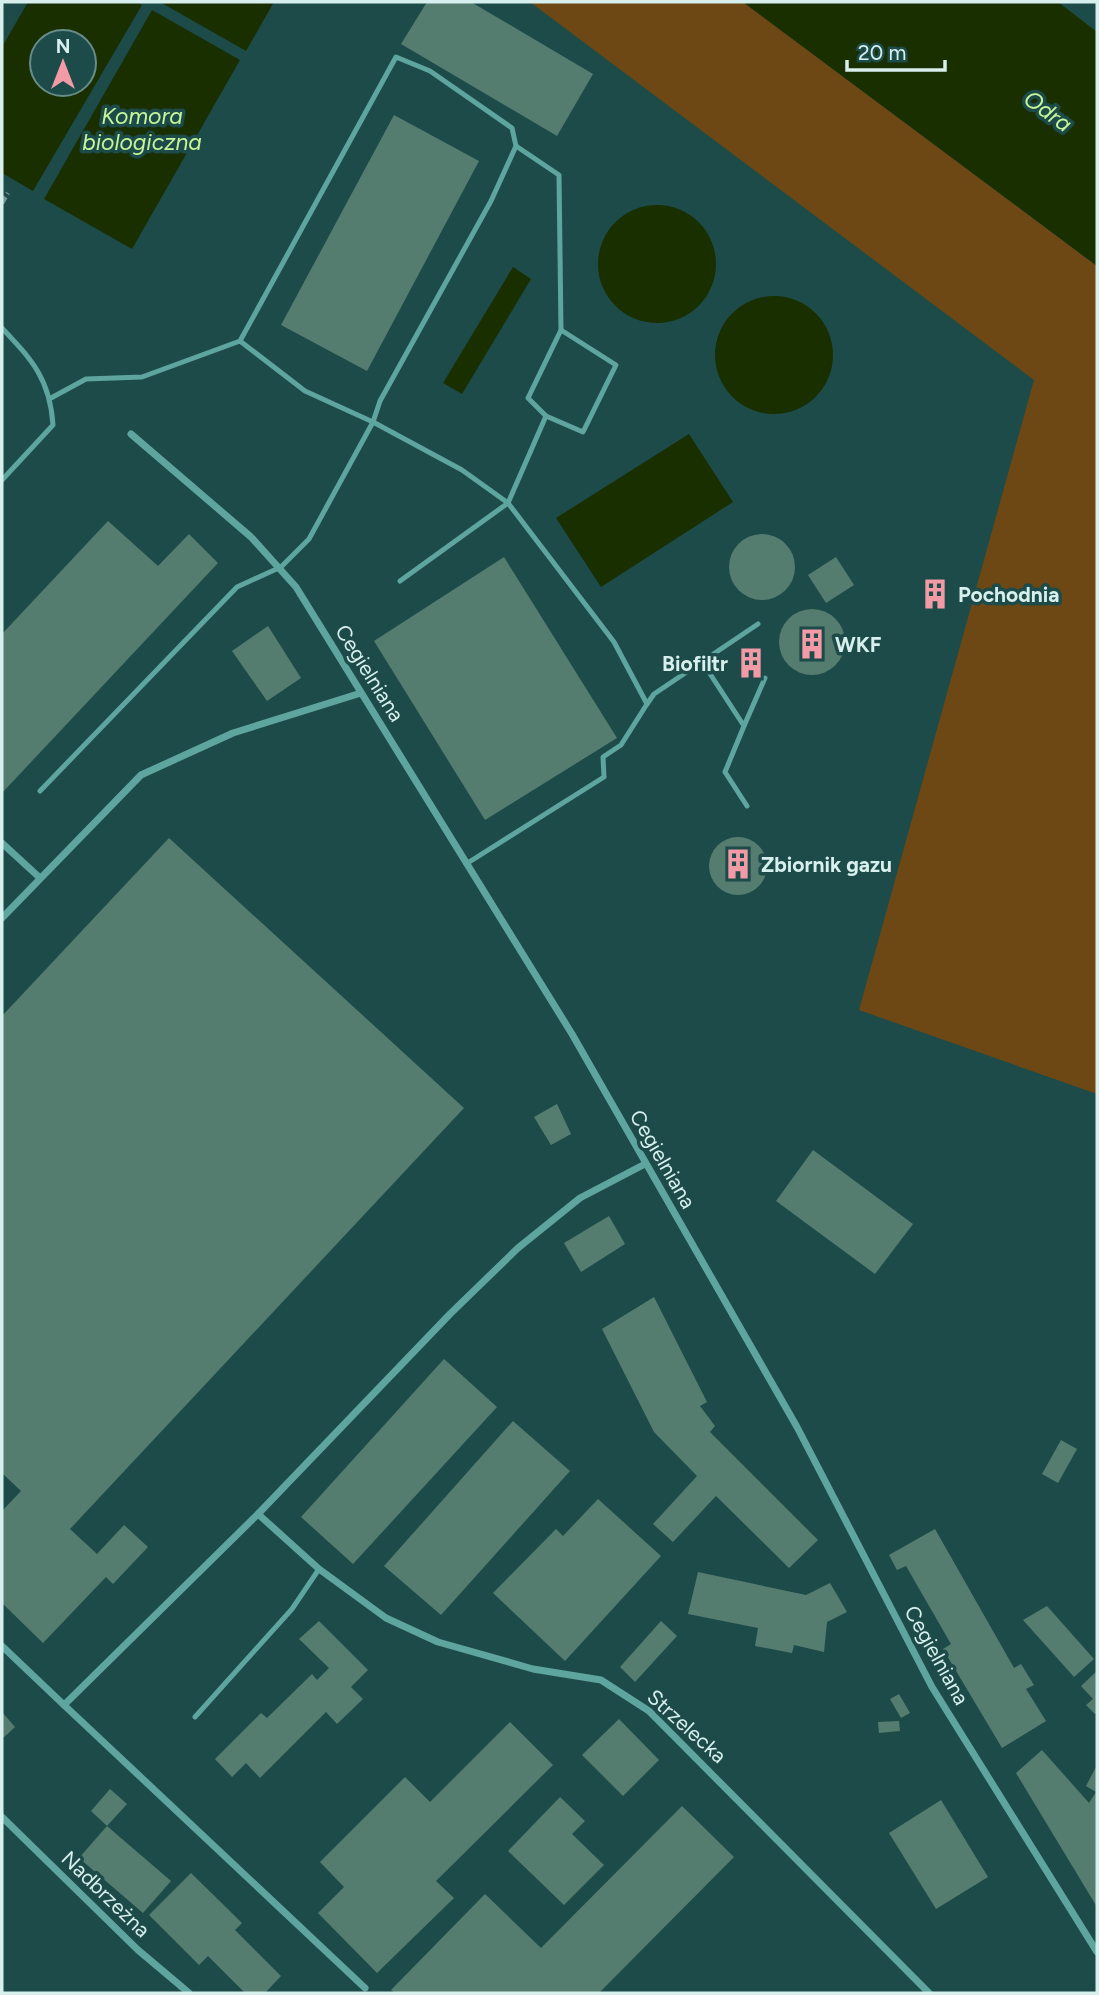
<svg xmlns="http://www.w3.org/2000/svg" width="1099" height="1995" font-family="Figtree,sans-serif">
  <rect width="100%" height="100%" fill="#1d4b49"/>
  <!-- green -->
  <path fill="#6e4814" d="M530 2H743L1097 266V1094L859 1010 1034 380Z"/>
  <!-- water -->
  <g fill="#1a2f00" fill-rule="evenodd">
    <path d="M28 2H137L142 5 33 191 2 173V47ZM84 42V84H42V42Z"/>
    <path d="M160 2H274L246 51Z"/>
    <path d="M743 2H1058L1097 32V266Z"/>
    <path d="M152 10 240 60 132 249 44 199Z"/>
    <circle cx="657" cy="264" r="59"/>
    <path d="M513 267 531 279 462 394 443 383Z"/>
    <circle cx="774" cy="355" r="59"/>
    <path d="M689 434 733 502 601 587 556 518Z"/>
  </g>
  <!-- building -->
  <g fill="#557d6f">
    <path d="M427 2H471L593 74 557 136 401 44Z"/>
    <path d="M394 115 479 161 367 371 281 325Z"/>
    <path d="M108 521 158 566 189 534 218 563 2 793V634Z"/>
    <circle cx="762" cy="567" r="33"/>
    <path d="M504 557 617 738 485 820 374 641Z"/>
    <path d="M836 557 854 585 826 603 808 575Z"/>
    <circle cx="812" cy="642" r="33"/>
    <path d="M268 626 301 678 267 701 232 651Z"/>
    <path d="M751 651 762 668 751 674 741 658Z"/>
    <circle cx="738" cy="866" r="29"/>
    <path d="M169 838 464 1108 70 1529 97 1554 124 1525 148 1547 113 1584 106 1577 43 1643 2 1603V1511L21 1491 2 1473V1016Z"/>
    <path d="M557 1104 571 1134 551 1145 534 1117Z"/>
    <path d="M813 1150 913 1224 875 1274 776 1201Z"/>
    <path d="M609 1216 625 1244 581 1272 564 1243Z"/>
    <path d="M654 1297 707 1402 700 1406 715 1426 710 1432 818 1540 789 1568 716 1496 673 1542 653 1524 697 1476 654 1432 602 1329Z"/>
    <path d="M444 1359 497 1407 353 1564 301 1517Z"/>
    <path d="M513 1421 570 1471 441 1615 384 1566Z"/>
    <path d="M1061 1440 1077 1449 1058 1483 1042 1474Z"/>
    <path d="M598 1499 661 1556 565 1661 493 1593 556 1529 563 1536Z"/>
    <path d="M935 1529 1014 1668 1021 1664 1034 1685 1026 1689 1046 1721 1002 1748 943 1649 951 1644 906 1566 897 1570 889 1555Z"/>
    <path d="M698 1572 806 1595 830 1583 847 1612 827 1622 824 1652 794 1645 792 1653 755 1646 758 1628 688 1614Z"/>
    <path d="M1047 1606 1094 1659 1074 1677 1023 1620Z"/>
    <path d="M319 1621 368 1670 351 1687 363 1699 337 1724 326 1712 260 1778 246 1763 232 1777 215 1759 261 1713 267 1718 312 1674 317 1680 329 1668 299 1639Z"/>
    <path d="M661 1621 677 1636 635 1682 620 1667Z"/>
    <path d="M1097 1671V1713L1095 1714 1086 1705 1093 1699 1081 1686Z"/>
    <path d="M899 1694 910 1713 901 1718 890 1699Z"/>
    <path d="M2 1712 15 1727 2 1739Z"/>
    <path d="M619 1719 659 1760 623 1796 582 1755Z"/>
    <path d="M899 1721 900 1731 879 1733 878 1722Z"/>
    <path d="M510 1722 553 1765 436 1881 454 1898 377 1973 318 1913 344 1887 320 1862 405 1777 430 1802Z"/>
    <path d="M1042 1750 1089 1803 1096 1792 1086 1786 1097 1765V1907L1016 1773Z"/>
    <path d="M110 1789 127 1804 107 1826 91 1811Z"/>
    <path d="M560 1797 585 1821 572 1834 604 1865 564 1905 508 1851Z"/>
    <path d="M941 1800 988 1877 936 1909 889 1833Z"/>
    <path d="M682 1806 734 1857 599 1993H395L391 1990 485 1894 541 1948Z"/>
    <path d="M107 1826 171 1881 143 1913 79 1858Z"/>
    <path d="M191 1873 242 1923 235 1930 281 1976 265 1993H245L208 1956 199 1965 149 1915Z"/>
  </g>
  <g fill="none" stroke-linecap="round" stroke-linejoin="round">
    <!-- path -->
    <path stroke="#729694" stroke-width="4.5" stroke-dasharray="7 3.5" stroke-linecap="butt" d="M2 203 8 193"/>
    <!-- lane -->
    <g stroke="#5ea49f" stroke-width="5">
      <path d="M2 328C32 360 50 379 53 425L2 480"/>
      <path d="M51 398 86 379 142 377 240 341 396 57 430 71 512 128 516 146 491 201 380 401 373 422 305 391 240 341"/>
      <path d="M546 416 583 432 616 365 561 330"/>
      <path d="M703 663 744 726 765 678"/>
      <path d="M647 704 654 694 758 624"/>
      <path d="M744 726 725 772 747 806"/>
      <path d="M40 791 237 587 281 567 309 539 373 422 462 470 508 503 400 581"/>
      <path d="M466 864 604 777 603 757 621 745 647 704 614 642 508 503 546 416 528 398 561 330 559 175 516 146"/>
      <path d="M195 1717 292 1609 319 1569"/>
    </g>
    <!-- street -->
    <g stroke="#5ea49f" stroke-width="7">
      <path d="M131 434 251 537 296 587 572 1034 797 1427 932 1687 1097 1952"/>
      <path d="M2 843 40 878"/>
      <path d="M2 918 141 775 233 733 361 693"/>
      <path d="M258 1514 319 1569 386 1618 438 1642 533 1669 601 1680 649 1711 929 1993"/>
      <path d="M2 1646 64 1705"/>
      <path d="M2 1817 138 1950 189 1993"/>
      <path d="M365 1988 64 1705 258 1514 450 1314 518 1248 580 1198 645 1164"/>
    </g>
  </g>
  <!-- icons -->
  <defs>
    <g id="building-bare" transform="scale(2.415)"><path d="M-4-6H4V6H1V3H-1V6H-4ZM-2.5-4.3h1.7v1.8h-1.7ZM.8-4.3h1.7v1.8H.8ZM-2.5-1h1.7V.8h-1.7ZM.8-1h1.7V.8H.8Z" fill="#f39aa7" stroke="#1d4b49" stroke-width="2.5" paint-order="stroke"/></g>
  </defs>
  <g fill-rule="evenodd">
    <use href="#building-bare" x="935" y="594"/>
    <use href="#building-bare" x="812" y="644"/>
    <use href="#building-bare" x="751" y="663"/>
    <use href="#building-bare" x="738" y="864"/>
  </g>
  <g text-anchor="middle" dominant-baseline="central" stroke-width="7" stroke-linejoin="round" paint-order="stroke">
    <!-- poi labels -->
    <g font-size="21" font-weight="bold" fill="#d7efed" stroke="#1d4b49" text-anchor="start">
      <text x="958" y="594">Pochodnia</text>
      <text x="835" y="644">WKF</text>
      <text x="728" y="663" text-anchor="end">Biofiltr</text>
      <text x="761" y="864">Zbiornik gazu</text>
    </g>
    <!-- street labels -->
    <g font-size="21" fill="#d7efed" stroke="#1d4b49">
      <text transform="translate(370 673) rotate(58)">Cegielniana</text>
      <text transform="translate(663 1159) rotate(60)">Cegielniana</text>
      <text transform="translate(937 1655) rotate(61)">Cegielniana</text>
      <text transform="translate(687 1726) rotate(42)">Strzelecka</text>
      <text transform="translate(106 1894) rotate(44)">Nadbrzeżna</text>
    </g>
    <!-- water labels -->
    <g font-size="23" font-style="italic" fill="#c7f599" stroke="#1d4b49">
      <text transform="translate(1048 111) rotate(36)">Odra</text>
      <text x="142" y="116">Komora<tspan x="142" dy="26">biologiczna</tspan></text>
    </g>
  </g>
  <!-- border -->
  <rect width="1099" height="1995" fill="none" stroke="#d7efed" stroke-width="7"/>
  <!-- north arrow -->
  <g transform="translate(63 63)"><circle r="33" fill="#1d4b49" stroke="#678d8b" stroke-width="2"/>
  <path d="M0-5L12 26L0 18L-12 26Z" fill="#f39aa7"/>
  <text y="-10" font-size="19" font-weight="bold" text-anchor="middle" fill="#d7efed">N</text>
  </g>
  <!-- scale -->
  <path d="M847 60v10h98v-10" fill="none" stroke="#d7efed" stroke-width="3.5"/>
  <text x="858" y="60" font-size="21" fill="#d7efed" stroke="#1d4b49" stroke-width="5" paint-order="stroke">20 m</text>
</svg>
